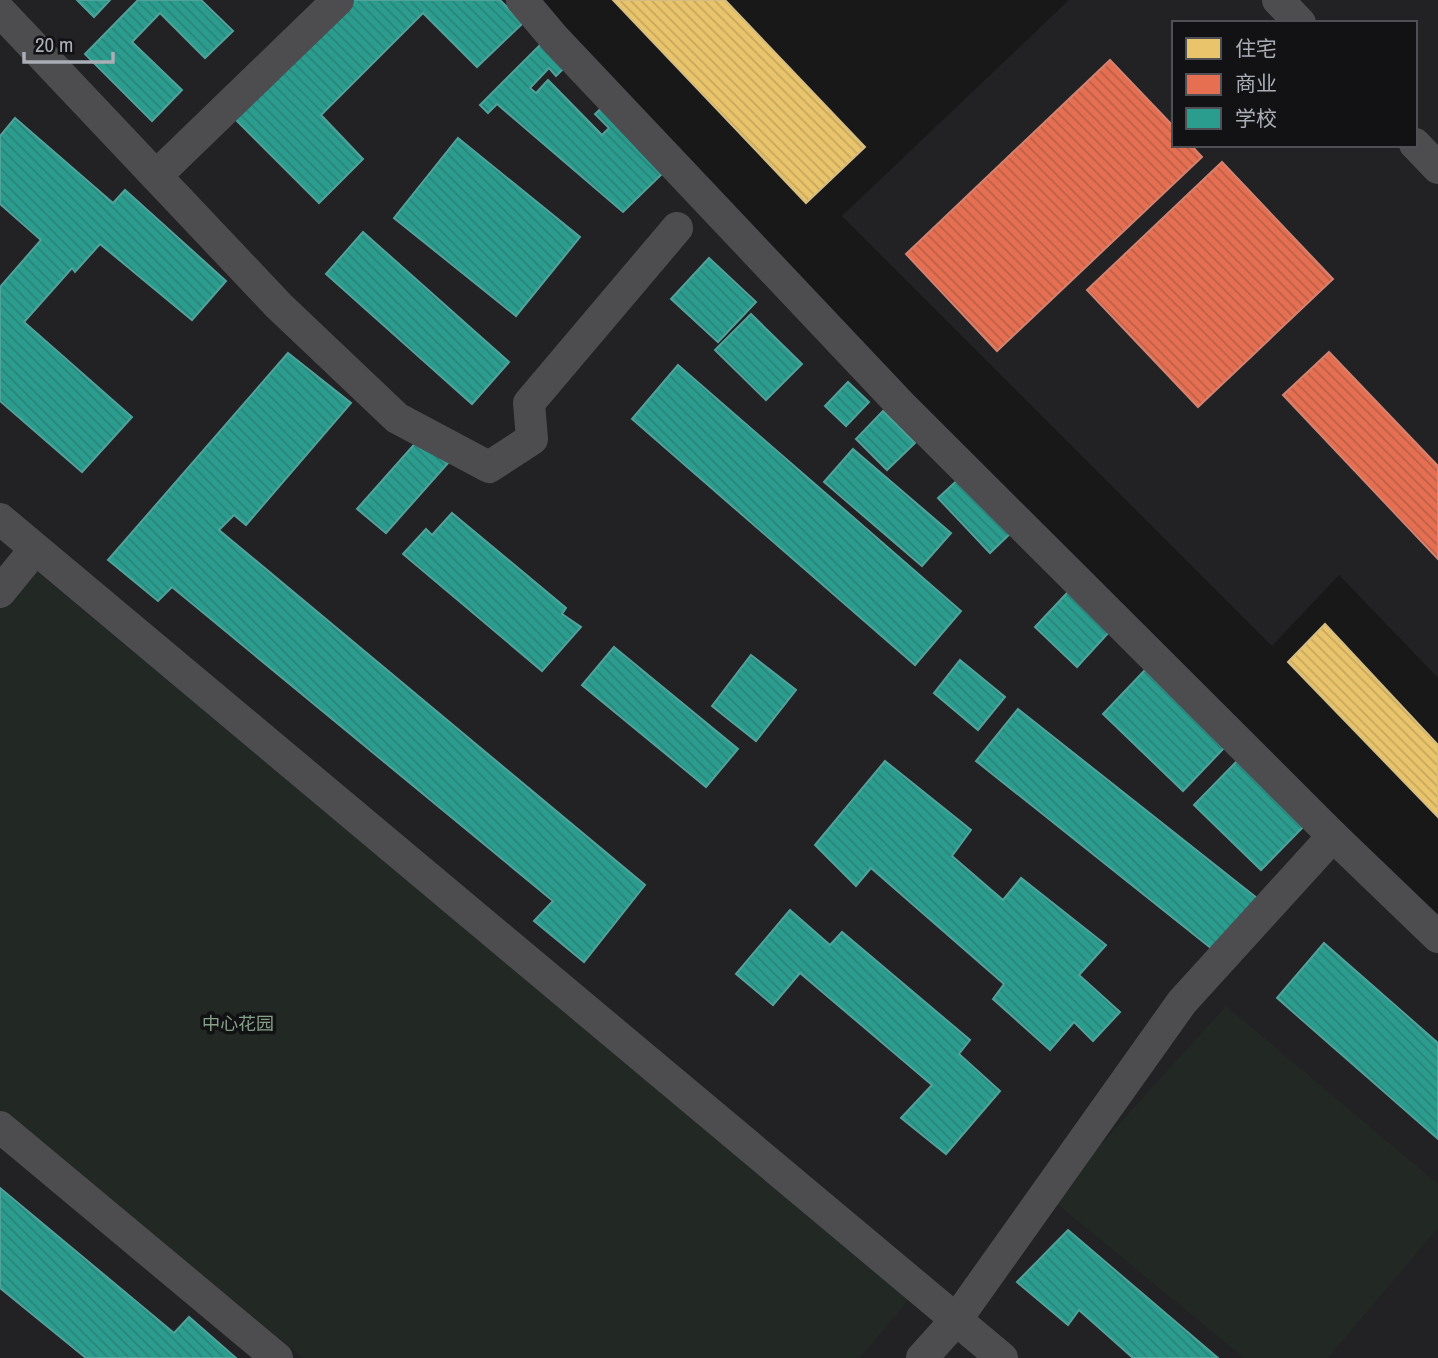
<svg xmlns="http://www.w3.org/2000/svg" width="1438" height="1358" font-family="'Archivo Narrow','Noto Sans SC',sans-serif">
  <defs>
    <pattern id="homes-back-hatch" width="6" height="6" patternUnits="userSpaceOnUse" patternTransform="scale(1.75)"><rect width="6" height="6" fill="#e9c46a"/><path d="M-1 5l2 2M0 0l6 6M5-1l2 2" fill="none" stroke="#c5a760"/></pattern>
    <pattern id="shops-back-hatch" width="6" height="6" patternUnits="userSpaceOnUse" patternTransform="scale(1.75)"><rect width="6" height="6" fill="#e76f51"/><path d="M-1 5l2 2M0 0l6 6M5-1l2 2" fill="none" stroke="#ba604a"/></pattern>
    <pattern id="schools-back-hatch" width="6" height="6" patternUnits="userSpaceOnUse" patternTransform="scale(1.75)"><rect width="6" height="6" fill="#2a9d8f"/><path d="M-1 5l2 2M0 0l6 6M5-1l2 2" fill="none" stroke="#2c8379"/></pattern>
  </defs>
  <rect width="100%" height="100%" fill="#181818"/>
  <!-- built -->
  <g fill="#222224" fill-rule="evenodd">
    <path d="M0 0H516L1438 924V1358H0Z"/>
    <path d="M1069 0H1438V678L1339 575 1272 646 842 216ZM1174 23H1415V145H1174Z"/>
  </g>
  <!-- park -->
  <g fill="#222823">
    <path d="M30 566 911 1297 860 1358H303L0 1109V602Z"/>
    <path d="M1226 1006 1438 1184V1228L1328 1358H1244L1051 1199Z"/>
  </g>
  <!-- homes -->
  <g fill="url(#homes-back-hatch)" stroke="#d6bd81" stroke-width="2">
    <path d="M613 0H725L865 147 806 203Z"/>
    <path d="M1325 624 1438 745V817L1288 662Z"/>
  </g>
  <!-- shops -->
  <g fill="url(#shops-back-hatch)" stroke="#d58270" stroke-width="2">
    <path d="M1110 60 1174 127V145H1191L1202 157 997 351 906 254Z"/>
    <path d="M1222 162 1333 279 1198 407 1087 290Z"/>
    <path d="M1329 352 1438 466V559L1283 395Z"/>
  </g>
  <!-- schools -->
  <g fill="url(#schools-back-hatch)" stroke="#51a29b" stroke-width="2">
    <path d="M77 0H110L94 17Z"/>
    <path d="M138 0H201L233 31 205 58 160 13 132 42 182 90 152 121 85 54Z"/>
    <path d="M354 0H500L523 23 477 67 423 13 321 115 363 159 319 203 235 119Z"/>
    <path d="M543 42 568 64 556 76 549 68 530 88 536 93 548 80 602 135 609 128 595 114 607 103 669 167 623 212 497 104 488 113 480 105Z"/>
    <path d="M15 118 113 203 125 190 226 281 192 320 100 244 75 272 72 268 24 322 132 417 82 472 0 401V287L41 240 0 204V136Z"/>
    <path d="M458 138 580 237 516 316 394 218Z"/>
    <path d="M363 232 509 362 472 404 326 274Z"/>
    <path d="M709 258 756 302 718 342 671 299Z"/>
    <path d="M751 314 802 364 766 400 715 350Z"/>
    <path d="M288 353 351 403 246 525 234 515 219 530 645 885 584 962 534 921 553 901 172 587 158 601 108 560Z"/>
    <path d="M678 365 961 611 915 665 632 419Z"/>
    <path d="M848 382 869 402 846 426 825 406Z"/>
    <path d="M883 411 915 443 887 470 856 439Z"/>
    <path d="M420 438 448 463 386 533 357 509Z"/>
    <path d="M853 449 951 533 922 566 824 482Z"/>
    <path d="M962 476 1014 530 990 553 938 498Z"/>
    <path d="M452 513 566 608 562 614 581 627 542 671 403 554 426 529 432 535Z"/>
    <path d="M1068 592 1110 631 1077 667 1035 627Z"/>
    <path d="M614 647 738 749 706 787 582 685Z"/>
    <path d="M751 655 796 690 756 741 712 706Z"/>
    <path d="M960 660 1005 697 978 730 934 693Z"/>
    <path d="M1145 670 1225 747 1183 791 1103 714Z"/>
    <path d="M1018 709 1258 899 1216 952 976 761Z"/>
    <path d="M1239 759 1306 824 1261 870 1194 805Z"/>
    <path d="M885 761 971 830 952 856 1003 900 1021 878 1106 945 1079 975 1120 1012 1093 1041 1074 1022 1050 1050 993 999 1004 984 871 868 856 886 815 845Z"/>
    <path d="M790 910 830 945 842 932 970 1040 959 1054 1000 1091 946 1154 901 1118 932 1085 800 973 773 1005 736 974Z"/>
    <path d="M1324 943 1438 1043V1139L1277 998Z"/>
    <path d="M0 1188 174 1333 189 1317 236 1358H86L0 1288Z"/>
    <path d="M1068 1230 1218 1358H1133L1079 1310 1068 1325 1017 1282Z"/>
  </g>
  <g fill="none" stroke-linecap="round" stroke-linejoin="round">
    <!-- minor -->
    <g stroke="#4d4d50" stroke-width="32">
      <path d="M522 0 555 39 900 404 1333 836 1438 937"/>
      <path d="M1278 0 1300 23"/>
      <path d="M0 11 279 306 397 418 489 467 532 439 529 403 677 228"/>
      <path d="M1415 144 1438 168"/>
      <path d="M156 176 338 0"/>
      <path d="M0 519 1002 1358"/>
      <path d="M0 592 35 549"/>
      <path d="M0 1127 277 1358"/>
      <path d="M922 1358 956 1320 1182 1002 1333 836"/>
    </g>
  </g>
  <g text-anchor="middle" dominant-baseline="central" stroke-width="7" stroke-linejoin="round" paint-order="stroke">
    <!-- park labels -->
    <g font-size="18" fill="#84a089" stroke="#121214">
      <text x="238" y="1023">中心花园</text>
    </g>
  </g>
  <!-- legend -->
  <rect x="1172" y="21" width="245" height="126" fill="#121214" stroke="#4f5055" stroke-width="2"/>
  <rect x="1186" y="38" width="35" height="21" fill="#e9c46a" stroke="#4f5055" stroke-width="2"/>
  <text x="1235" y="56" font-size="21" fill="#abadb7">住宅</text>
  <rect x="1186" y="74" width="35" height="21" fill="#e76f51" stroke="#4f5055" stroke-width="2"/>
  <text x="1235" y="91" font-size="21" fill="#abadb7">商业</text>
  <rect x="1186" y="108" width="35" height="21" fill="#2a9d8f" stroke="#4f5055" stroke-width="2"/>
  <text x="1235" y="126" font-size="21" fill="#abadb7">学校</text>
  <!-- scale -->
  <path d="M24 52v10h89v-10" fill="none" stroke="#abadb7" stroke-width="3.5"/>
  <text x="35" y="52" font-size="21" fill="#abadb7" stroke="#121214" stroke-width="5" paint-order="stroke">20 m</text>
</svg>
